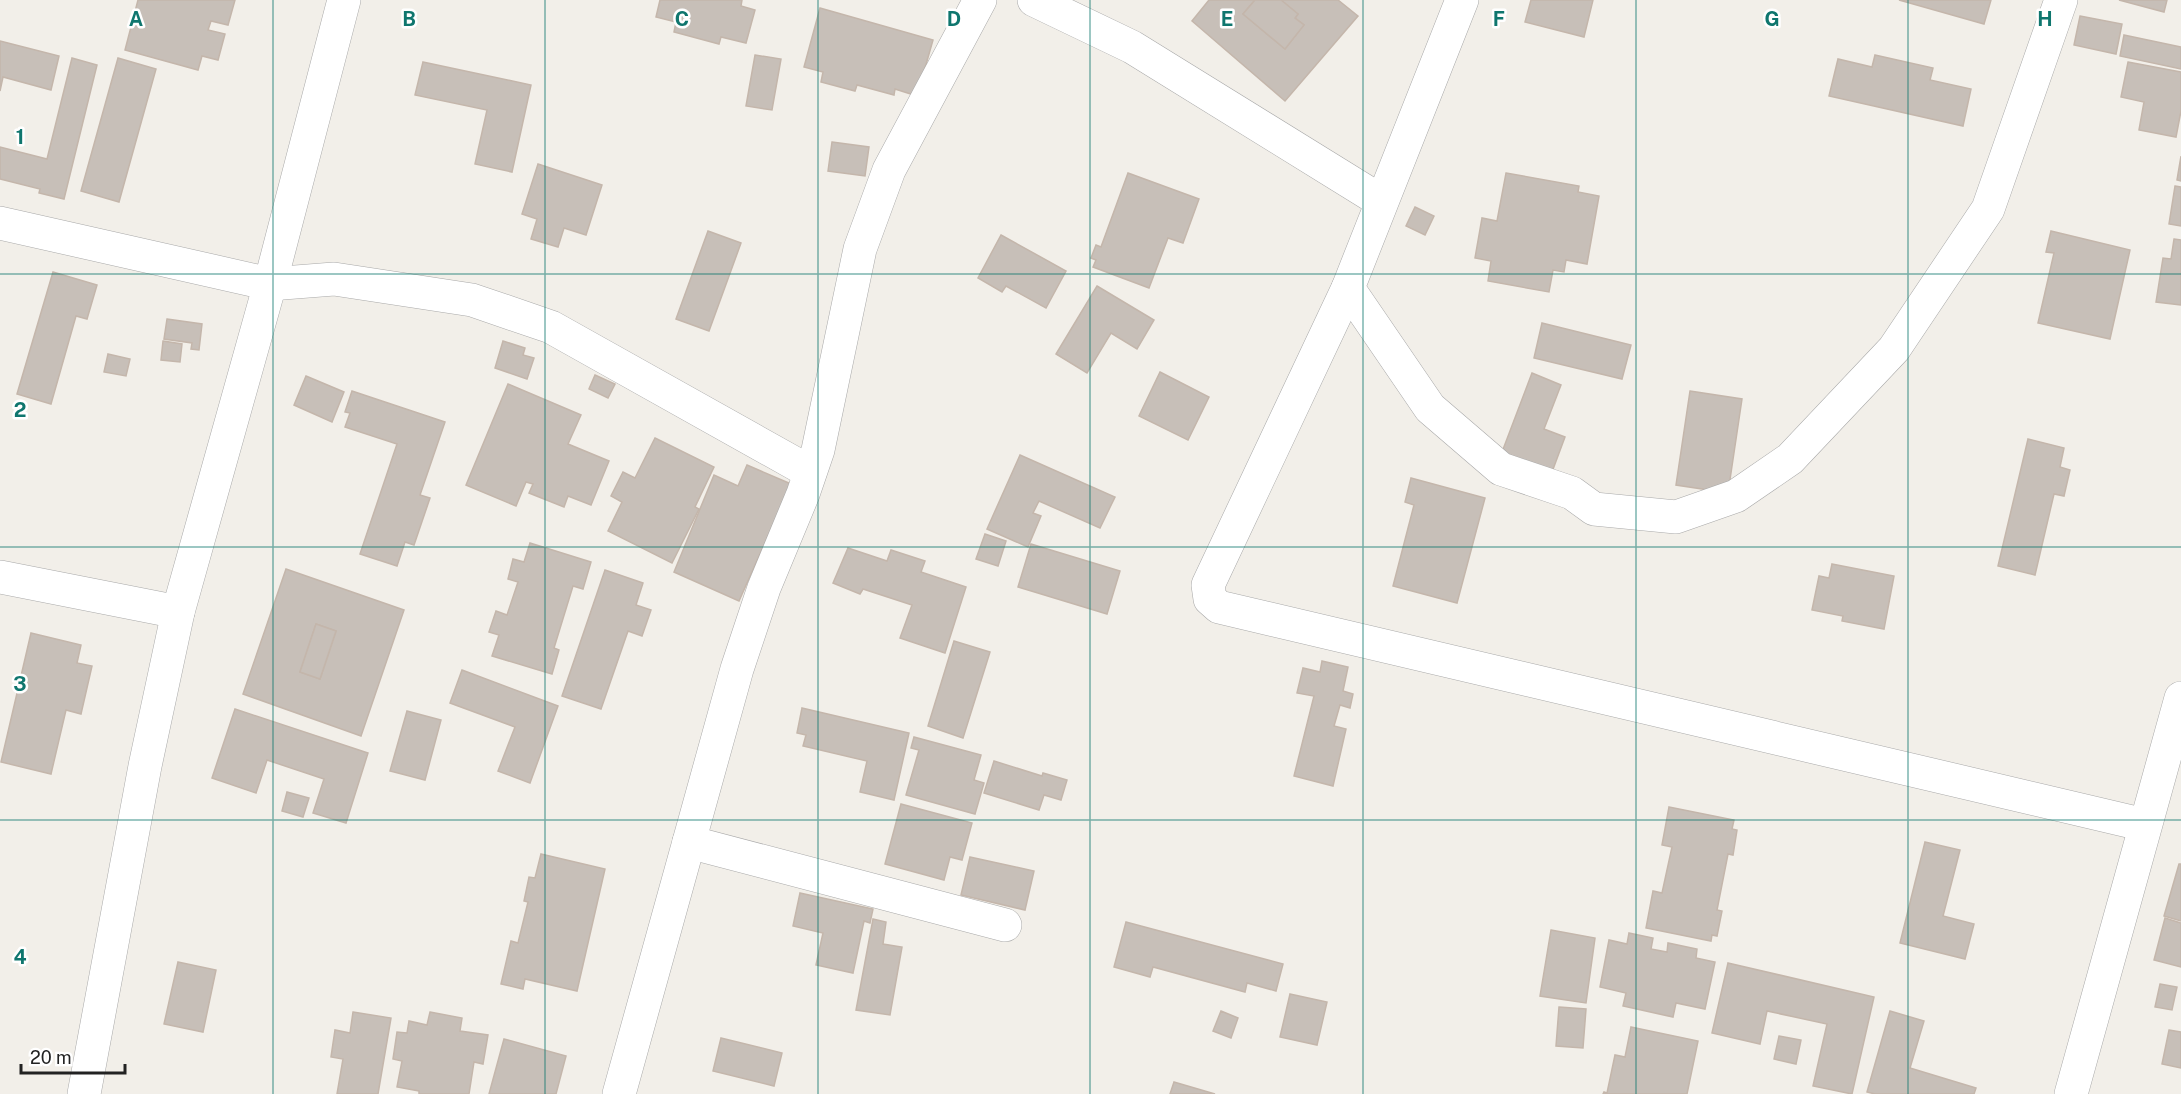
<svg xmlns="http://www.w3.org/2000/svg" width="2181" height="1094" font-family="'Public Sans',sans-serif">
  <rect width="100%" height="100%" fill="#f2efe9"/>
  <!-- building -->
  <g fill="#c7bfb8" stroke="#c4b6ab" stroke-width="1.5" fill-rule="evenodd">
    <path d="M138 0H235L228 25 211 21 208 30 225 34 218 60 202 56 198 70 125 50Z"/>
    <path d="M660 0H742L741 6 755 10 746 43 721 37 719 44 674 32 676 22 656 17Z"/>
    <path d="M1209 0H1255L1243 14 1285 49 1304 25 1295 18 1298 14 1281 0H1338L1358 16 1285 101 1192 21Z"/>
    <path d="M1255 0H1281L1298 14 1295 18 1304 25 1285 49 1243 14Z"/>
    <path d="M1531 0H1593L1584 37 1525 22Z"/>
    <path d="M1899 0H1991L1984 24Z"/>
    <path d="M2119 0H2167L2164 12Z"/>
    <path d="M820 8 933 40 917 96 895 89 894 95 857 85 855 91 821 82 823 72 804 67Z"/>
    <path d="M2080 16 2122 24 2116 54 2074 45Z"/>
    <path d="M2124 35 2181 47V69L2120 56Z"/>
    <path d="M0 41 59 56 51 90 3 77 0 91Z"/>
    <path d="M755 55 781 59 772 110 746 106Z"/>
    <path d="M1875 55 1933 68 1930 80 1971 89 1963 126 1829 96 1838 59 1872 67Z"/>
    <path d="M72 58 97 65 64 199 39 193 40 189 0 179V147L47 159Z"/>
    <path d="M118 58 156 69 119 202 81 191Z"/>
    <path d="M423 62 531 85 512 172 475 164 487 110 415 95Z"/>
    <path d="M2128 62 2181 72V111L2176 137 2139 130 2144 102 2121 97Z"/>
    <path d="M832 142 869 147 865 176 828 171Z"/>
    <path d="M2181 156V181L2177 180Z"/>
    <path d="M538 164 602 185 586 235 564 228 558 247 531 239 537 219 522 214Z"/>
    <path d="M1128 173 1199 199 1183 243 1168 238 1149 288 1093 267 1096 260 1091 258 1096 245 1101 247Z"/>
    <path d="M1506 173 1579 186 1578 192 1599 196 1587 264 1566 260 1564 272 1553 270 1549 292 1488 281 1491 261 1475 258 1482 218 1497 221Z"/>
    <path d="M2175 186 2181 187V226L2169 224Z"/>
    <path d="M1415 207 1434 216 1425 235 1406 226Z"/>
    <path d="M708 231 741 243 709 331 676 319Z"/>
    <path d="M2051 231 2130 250 2110 339 2038 323 2054 253 2046 252Z"/>
    <path d="M1001 235 1066 271 1046 308 1006 286 1002 292 978 278Z"/>
    <path d="M2174 239 2181 240V305L2156 302 2163 258 2171 259Z"/>
    <path d="M53 272 97 285 87 319 76 316 51 404 17 394Z"/>
    <path d="M1097 286 1154 320 1137 349 1111 333 1087 373 1056 354Z"/>
    <path d="M167 319 202 324 199 350 191 349 192 343 164 339Z"/>
    <path d="M1542 323 1631 345 1622 379 1534 358Z"/>
    <path d="M163 341 182 344 180 362 161 360Z"/>
    <path d="M503 341 525 348 523 355 534 358 527 379 495 368Z"/>
    <path d="M108 354 130 359 126 376 104 372Z"/>
    <path d="M1160 372 1209 397 1188 440 1139 416Z"/>
    <path d="M1532 373 1561 385 1544 429 1565 437 1552 472 1502 452Z"/>
    <path d="M595 375 615 384 608 398 589 389Z"/>
    <path d="M306 376 344 392 332 422 294 405Z"/>
    <path d="M508 384 581 415 568 444 609 461 591 505 568 496 564 507 529 493 533 484 526 482 516 506 466 485Z"/>
    <path d="M352 391 445 422 420 495 430 498 414 545 405 542 397 566 360 554 397 444 345 427 350 413 345 412Z"/>
    <path d="M1690 391 1742 399 1728 493 1676 485Z"/>
    <path d="M655 438 714 467 695 507 699 509 672 563 608 531 622 502 611 496 623 472 635 478Z"/>
    <path d="M2028 439 2064 448 2060 467 2070 470 2064 496 2054 494 2035 575 1998 566Z"/>
    <path d="M1020 455 1115 497 1100 528 1039 501 1033 513 1041 516 1028 547 987 529Z"/>
    <path d="M747 465 791 484 739 601 674 572 714 475 738 486Z"/>
    <path d="M1411 478 1485 498 1457 603 1393 586 1414 505 1405 502Z"/>
    <path d="M985 534 1006 541 998 566 976 559Z"/>
    <path d="M530 543 591 562 583 589 573 586 554 648 559 650 552 674 492 656 499 635 489 632 496 611 507 615 518 582 508 579 513 559 524 562Z"/>
    <path d="M1031 544 1120 571 1107 614 1018 587Z"/>
    <path d="M848 548 887 561 891 550 925 561 921 572 966 587 945 653 900 638 912 605 863 589 860 594 833 583Z"/>
    <path d="M1832 564 1894 576 1884 629 1842 621 1843 616 1812 610 1819 576 1829 578Z"/>
    <path d="M286 569 404 610 361 736 243 694ZM316 624 336 631 320 679 300 672Z"/>
    <path d="M605 570 643 583 636 605 651 610 642 636 628 631 601 709 562 696Z"/>
    <path d="M316 624 336 631 320 679 300 672Z"/>
    <path d="M31 633 81 645 77 663 92 666 81 714 66 710 51 774 1 762Z"/>
    <path d="M954 641 990 652 963 738 928 726Z"/>
    <path d="M1322 661 1348 667 1343 691 1353 694 1350 708 1340 705 1334 726 1346 729 1333 786 1294 776 1314 696 1297 693 1303 668 1320 672Z"/>
    <path d="M462 670 558 706 530 783 498 771 515 727 450 703Z"/>
    <path d="M802 708 909 733 894 800 860 792 867 761 803 746 806 735 797 733Z"/>
    <path d="M235 709 368 753 346 823 313 813 324 779 267 760 256 793 212 778Z"/>
    <path d="M407 711 441 720 425 780 390 771Z"/>
    <path d="M914 737 981 755 974 780 984 783 975 814 906 795 919 750 911 748Z"/>
    <path d="M994 761 1042 776 1043 773 1067 780 1061 800 1044 795 1039 810 984 793Z"/>
    <path d="M287 792 309 798 303 817 282 811Z"/>
    <path d="M901 804 972 823 962 860 950 857 944 880 885 864Z"/>
    <path d="M1669 807 1734 820 1732 829 1737 830 1733 855 1728 854 1717 910 1722 911 1717 936 1712 935 1711 941 1646 928 1653 891 1662 893 1672 847 1662 845Z"/>
    <path d="M1925 842 1960 850 1943 916 1974 924 1965 959 1900 943Z"/>
    <path d="M541 854 605 869 577 991 525 979 523 989 501 984 511 941 518 943 528 902 524 901 529 877 535 878Z"/>
    <path d="M970 857 1034 871 1025 910 961 895Z"/>
    <path d="M2179 864H2181V921L2164 916Z"/>
    <path d="M800 893 873 909 870 923 864 921 853 973 816 965 823 933 793 926Z"/>
    <path d="M2165 918 2181 923V967L2154 960Z"/>
    <path d="M873 919 886 922 883 944 902 947 890 1015 856 1010Z"/>
    <path d="M1126 922 1283 964 1276 991 1247 983 1245 992 1153 967 1150 977 1114 967Z"/>
    <path d="M1551 930 1595 938 1586 1003 1540 996Z"/>
    <path d="M1629 933 1653 938 1651 949 1667 952 1668 943 1697 949 1696 958 1715 962 1705 1009 1676 1003 1673 1017 1623 1006 1626 993 1600 987 1609 940 1627 944Z"/>
    <path d="M178 962 216 970 203 1032 164 1024Z"/>
    <path d="M1728 963 1874 997 1852 1094 1813 1086 1827 1024 1767 1011 1760 1044 1712 1033Z"/>
    <path d="M2160 984 2177 987 2172 1010 2155 1007Z"/>
    <path d="M1290 994 1327 1002 1317 1045 1280 1037Z"/>
    <path d="M1559 1007 1586 1009 1583 1048 1556 1046Z"/>
    <path d="M1221 1011 1238 1018 1231 1038 1213 1031Z"/>
    <path d="M1890 1011 1924 1021 1910 1068 1976 1088 1974 1094H1875L1867 1092Z"/>
    <path d="M353 1012 391 1018 378 1094H337L343 1059 331 1057 335 1030 350 1033Z"/>
    <path d="M430 1012 462 1018 460 1031 488 1035 483 1064 474 1062 469 1094H419V1091L397 1087 402 1061 393 1059 397 1032 407 1033 409 1021 427 1025Z"/>
    <path d="M1631 1027 1698 1041 1687 1094H1603L1604 1092 1607 1093 1615 1055 1625 1057Z"/>
    <path d="M2169 1030 2181 1032V1068L2162 1064Z"/>
    <path d="M1779 1036 1801 1040 1796 1064 1774 1059Z"/>
    <path d="M721 1038 782 1053 774 1086 713 1071Z"/>
    <path d="M504 1039 566 1056 556 1094H489Z"/>
    <path d="M1174 1082 1215 1094H1170Z"/>
  </g>
  <g fill="none" stroke-linecap="round" stroke-linejoin="round">
    <!-- minor casing -->
    <g stroke="#a9a9a9" stroke-width="34">
      <g id="minor">
        <path d="M1034 0 1132 47 1381 201"/>
        <path d="M1462 0 1348 288 1430 408 1501 469 1572 493 1594 509 1676 517 1736 496 1790 459 1894 349 1988 209 2061 0"/>
        <path d="M0 223 270 284 334 279 472 300 551 327 810 472"/>
        <path d="M1348 288 1208 585 1210 599 1219 607 2145 825"/>
        <path d="M0 577 178 612"/>
        <path d="M689 842 1005 925"/>
        <path d="M84 1094 145 766 178 612 270 284 344 0"/>
        <path d="M619 1094 737 669 764 588 803 494 818 450 860 249 889 170 980 0"/>
        <path d="M2071 1094 2181 698"/>
      </g>
    </g>
    <!-- minor -->
    <use href="#minor" stroke="#fff" stroke-width="33"/>
  </g>
  <!-- grid -->
  <path fill="none" stroke="#0f766e" stroke-width="1.5" stroke-opacity="0.55" d="M273 0V1094M545 0V1094M818 0V1094M1090 0V1094M1363 0V1094M1636 0V1094M1908 0V1094M0 274H2181M0 547H2181M0 820H2181"/>
  <g font-size="20" text-anchor="middle" font-weight="bold" fill="#0f766e" stroke="#fff" stroke-width="5" stroke-linejoin="round" paint-order="stroke">
    <text x="136" y="26">A</text>
    <text x="409" y="26">B</text>
    <text x="682" y="26">C</text>
    <text x="954" y="26">D</text>
    <text x="1227" y="26">E</text>
    <text x="1499" y="26">F</text>
    <text x="1772" y="26">G</text>
    <text x="2045" y="26">H</text>
    <text x="20" y="144">1</text>
    <text x="20" y="417">2</text>
    <text x="20" y="691">3</text>
    <text x="20" y="964">4</text>
  </g>
  <!-- scale -->
  <path d="M21 1064v9h104v-9" fill="none" stroke="#222222" stroke-width="3"/>
  <text x="30" y="1064" font-size="18" fill="#222222" stroke="#ffffff" stroke-width="4.5" paint-order="stroke">20 m</text>
</svg>
